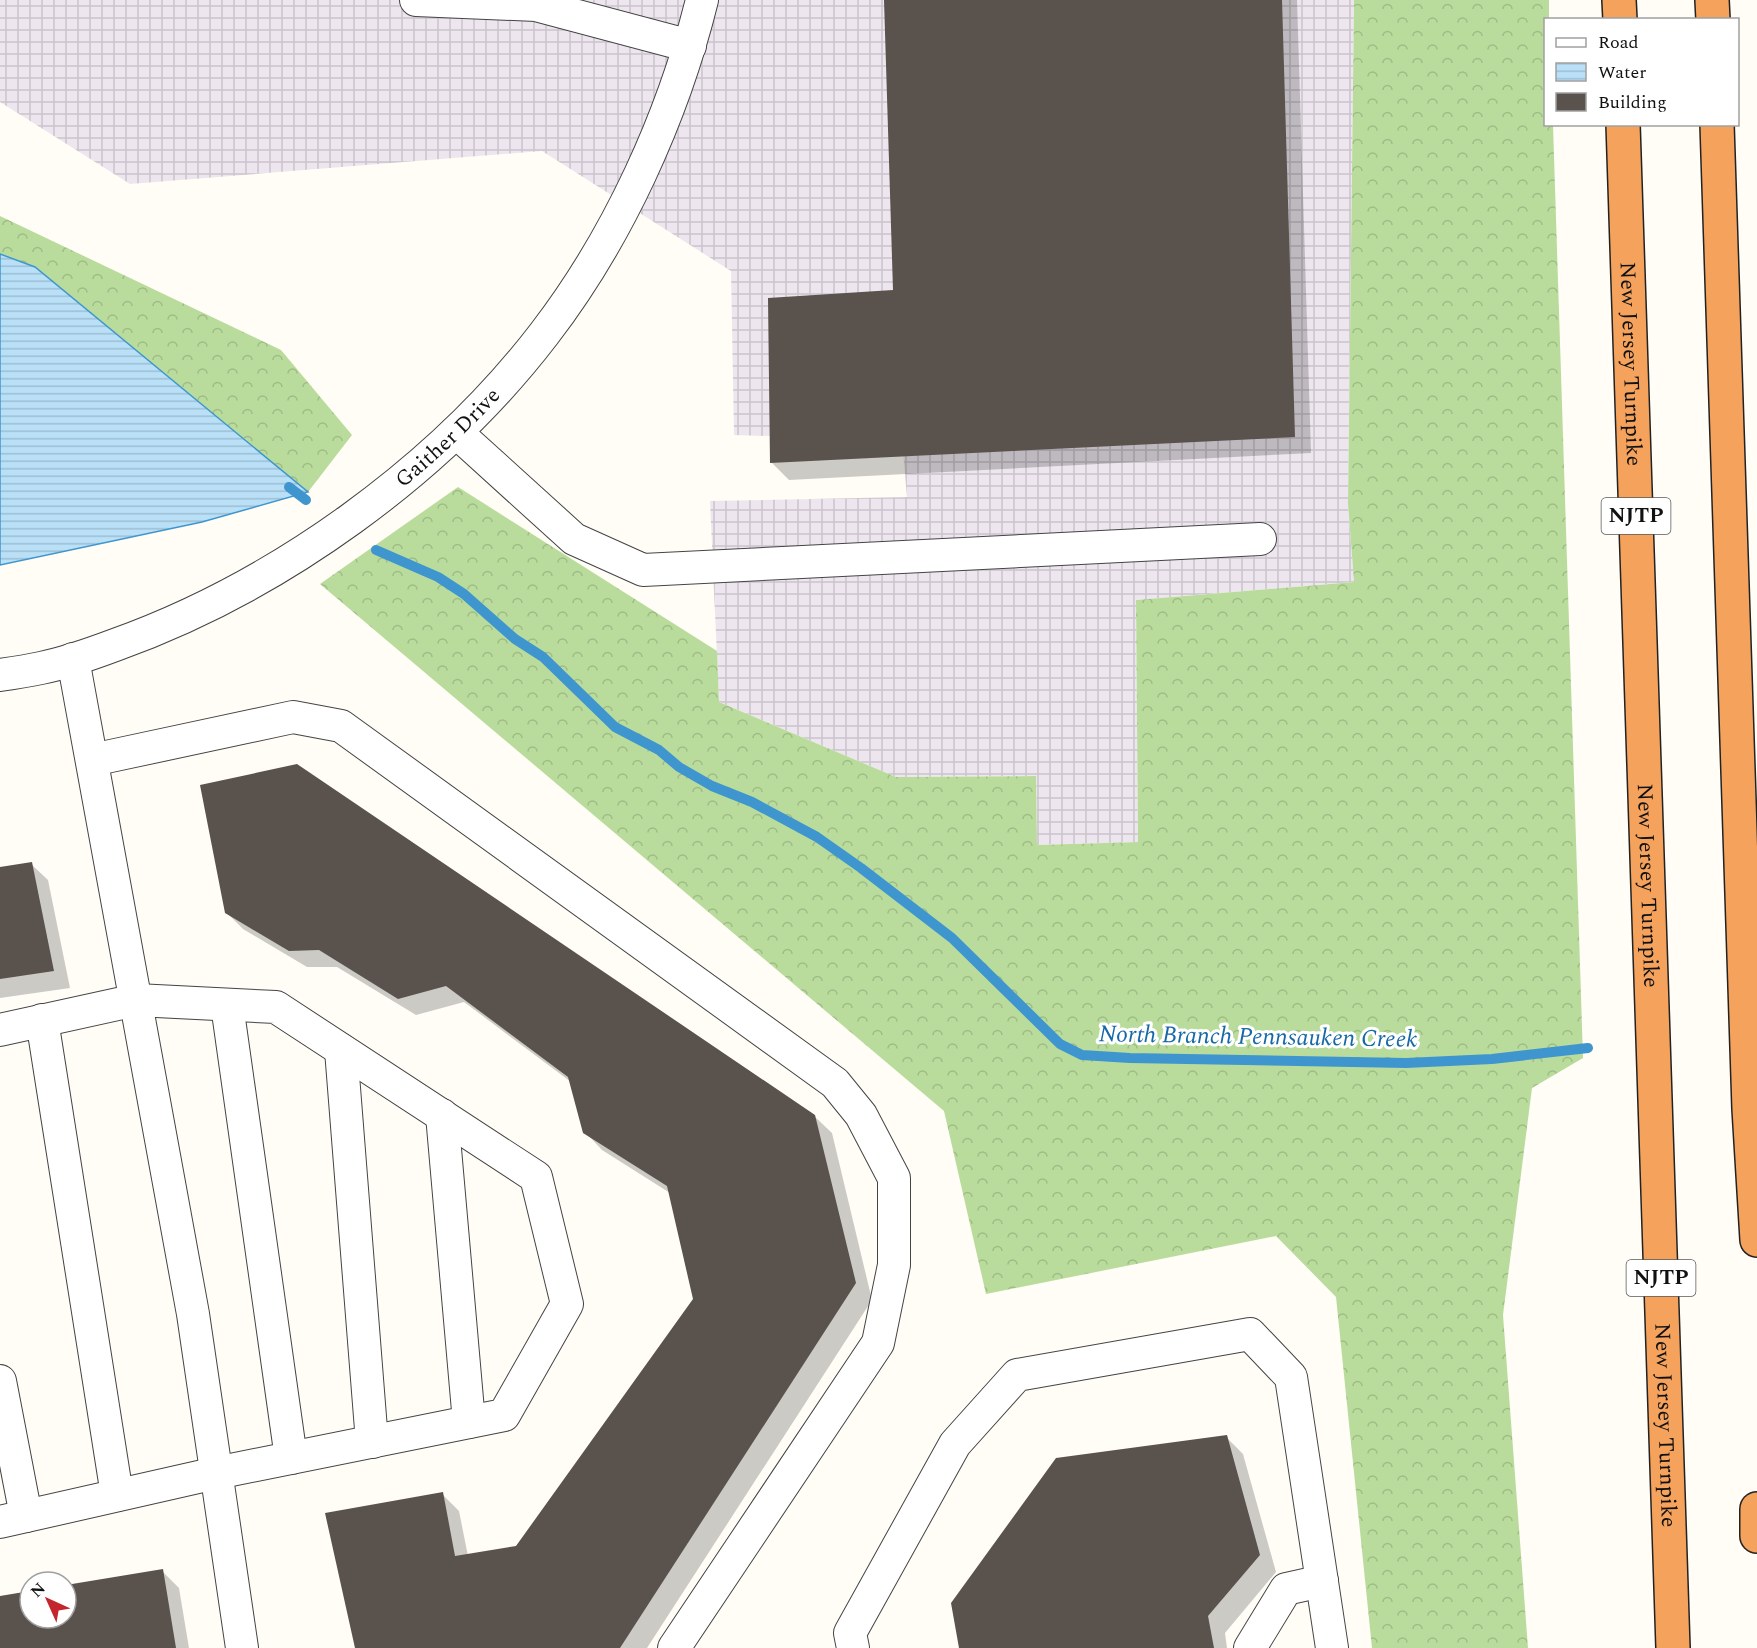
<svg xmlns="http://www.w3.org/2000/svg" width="1757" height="1648" font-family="Spectral,serif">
  <defs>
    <pattern id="industrial-grid" width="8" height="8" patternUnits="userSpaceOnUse" patternTransform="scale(1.5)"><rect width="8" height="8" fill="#eee6ef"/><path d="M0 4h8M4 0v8" fill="none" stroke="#cbc4cc"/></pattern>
    <pattern id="forest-crowns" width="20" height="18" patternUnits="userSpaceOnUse" patternTransform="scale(1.5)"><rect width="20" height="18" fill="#b9dc9c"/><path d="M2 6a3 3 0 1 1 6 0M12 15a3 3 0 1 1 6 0" fill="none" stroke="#9ebc85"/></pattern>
    <pattern id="water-rules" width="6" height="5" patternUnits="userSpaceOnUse" patternTransform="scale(1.5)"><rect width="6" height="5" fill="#b9e0f7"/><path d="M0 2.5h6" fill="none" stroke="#9ebfd3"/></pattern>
  </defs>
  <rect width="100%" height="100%" fill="#fffdf5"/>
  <!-- industrial -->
  <path fill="url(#industrial-grid)" d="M0 0H1354L1348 504 1354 582 1136 600 1138 842 1037 845 1036 776 896 777 719 702 710 501 907 497 902 440 734 435 731 271 542 151 130 184 0 102Z"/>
  <!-- forest -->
  <g fill="url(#forest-crowns)">
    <path d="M1354 0H1549V19L1546 20V124L1553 125 1583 1058 1532 1088 1503 1315 1528 1648H1372L1336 1297 1276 1236 986 1294 944 1111 320 584 458 487 717 651 719 702 896 777 1036 776 1037 845 1138 842 1136 600 1354 582 1348 504Z"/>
    <path d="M0 216 281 350 352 435 308 492 35 267 0 254Z"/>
  </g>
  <!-- water -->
  <path fill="url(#water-rules)" stroke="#3f96cf" stroke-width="1.5" d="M0 254 35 267 308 492 202 522 0 565Z"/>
  <!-- shadow -->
  <g fill="#0003">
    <path d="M886 0H1297L1311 453 789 480 772 463 895 291Z"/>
    <path d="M202 787 814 1116 832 1133 872 1300 647 1648H357L442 1494 459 1511 468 1556 517 1547 694 1299 670 1193 602 1150 585 1132 571 1082 464 1002 416 1015 337 967H307L243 929 226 912Z"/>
    <path d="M31 864 48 880 70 988 0 998V868Z"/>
    <path d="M1226 1437 1243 1454 1276 1572 1225 1633 1227 1648H961Z"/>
    <path d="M162 1571 179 1588 189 1648H0V1598L30 1593V1618H66V1587Z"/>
  </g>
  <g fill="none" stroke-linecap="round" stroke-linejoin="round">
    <!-- stream -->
    <g stroke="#3f96cf" stroke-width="10">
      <path d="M289 487 306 500"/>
      <path d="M376 550 438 577 464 594 515 639 543 657 615 727 659 750 679 767 712 786 752 802 817 837 861 868 952 938 1060 1044 1082 1055 1130 1058 1406 1063 1492 1059 1588 1048"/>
    </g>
  </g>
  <!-- building -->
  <g fill="#5a524d">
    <path d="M884 0H1282L1295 437 770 463 768 298 893 290Z"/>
    <path d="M297 764 815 1115 856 1283 620 1648H355L325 1513 443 1492 455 1556 516 1546 693 1299 667 1186 583 1133 568 1077 446 986 398 999 319 950 289 951 225 913 200 785Z"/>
    <path d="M32 862 54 971 0 979V867Z"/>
    <path d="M1227 1435 1260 1555 1208 1616 1214 1648H959L951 1603 1056 1458Z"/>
    <path d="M163 1569 176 1648H0V1596L30 1591V1618H66V1585Z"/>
  </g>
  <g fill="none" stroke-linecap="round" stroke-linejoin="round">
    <!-- minor casing -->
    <g stroke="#444" stroke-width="34">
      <g id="minor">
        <path d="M416 0 536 5 690 46"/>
        <path d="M456 432 574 539 643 570 1260 539"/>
        <path d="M73 659 193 1314 242 1648"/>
        <path id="s1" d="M0 675C14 673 27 671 41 668 66 663 91 654 115 645 277 587 439 471 544 334 618 238 673 117 702 0"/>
        <path d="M92 760 293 717 341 726 835 1083 861 1115 894 1178V1265L878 1343 674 1648"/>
        <path d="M227 1005 291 1458"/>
        <path d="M42 1020 117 1495"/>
        <path d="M0 1030 136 1000 276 1007 536 1177 567 1304 504 1415 216 1473 0 1522"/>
        <path d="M341 1050 372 1442"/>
        <path d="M442 1115 469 1422"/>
        <path d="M0 1381 26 1516"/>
        <path d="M853 1648 850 1633 955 1444 1017 1375 1250 1334 1291 1377 1332 1648"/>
        <path d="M1250 1648 1286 1589 1322 1581"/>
      </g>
    </g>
    <!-- highway casing -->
    <g stroke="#222" stroke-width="36">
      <g id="highway">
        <path d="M1619 0 1620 20"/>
        <path d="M1712 0 1713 20"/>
        <path id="s2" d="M1623 124 1673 1648"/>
        <path d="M1717 124 1749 1109 1757 1240"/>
        <path d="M1757 1509V1536"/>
      </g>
    </g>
    <!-- minor -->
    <use href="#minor" stroke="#fff" stroke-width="32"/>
    <!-- highway -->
    <use href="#highway" stroke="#f5a25d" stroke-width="33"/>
  </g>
  <g text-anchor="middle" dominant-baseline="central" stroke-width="6" stroke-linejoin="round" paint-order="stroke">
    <!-- shield labels -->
    <g fill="#fff" stroke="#585858" stroke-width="1.5">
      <rect x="1601.5" y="498" width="69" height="36" rx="4.5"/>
      <rect x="1626.5" y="1260" width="69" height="36" rx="4.5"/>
    </g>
    <g font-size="21" font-weight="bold" fill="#111">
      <text x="1636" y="516">NJTP</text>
      <text x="1661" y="1278">NJTP</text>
    </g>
    <!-- street labels -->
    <g font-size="22" fill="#111" stroke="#fff">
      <text stroke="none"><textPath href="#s2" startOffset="240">New Jersey Turnpike</textPath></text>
      <text stroke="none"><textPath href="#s1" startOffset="514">Gaither Drive</textPath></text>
      <text stroke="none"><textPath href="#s2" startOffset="762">New Jersey Turnpike</textPath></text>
      <text stroke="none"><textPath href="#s2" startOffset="1302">New Jersey Turnpike</textPath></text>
    </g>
    <!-- water labels -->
    <g font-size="24" font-style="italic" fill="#1768a6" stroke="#fff">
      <text transform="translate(1258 1037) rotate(1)">North Branch Pennsauken Creek</text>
    </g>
  </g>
  <!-- legend -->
  <rect x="1544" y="18" width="195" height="108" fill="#ffffff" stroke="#a0a0a0" stroke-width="1.5"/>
  <rect x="1556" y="38" width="30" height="9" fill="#ffffff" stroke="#a0a0a0" stroke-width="1.5"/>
  <text x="1598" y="48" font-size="18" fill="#111111">Road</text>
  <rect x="1556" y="63" width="30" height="18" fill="url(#water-rules)" stroke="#a0a0a0" stroke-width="1.5"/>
  <text x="1598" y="78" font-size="18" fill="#111111">Water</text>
  <rect x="1556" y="93" width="30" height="18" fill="#5a524d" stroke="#a0a0a0" stroke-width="1.5"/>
  <text x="1598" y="108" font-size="18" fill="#111111">Building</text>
  <!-- north arrow -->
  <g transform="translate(48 1600) rotate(315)"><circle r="28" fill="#ffffff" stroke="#a0a0a0" stroke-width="1.5"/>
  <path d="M0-4.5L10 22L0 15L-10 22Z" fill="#c4262e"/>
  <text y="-9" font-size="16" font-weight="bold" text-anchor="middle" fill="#111111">N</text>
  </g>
</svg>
